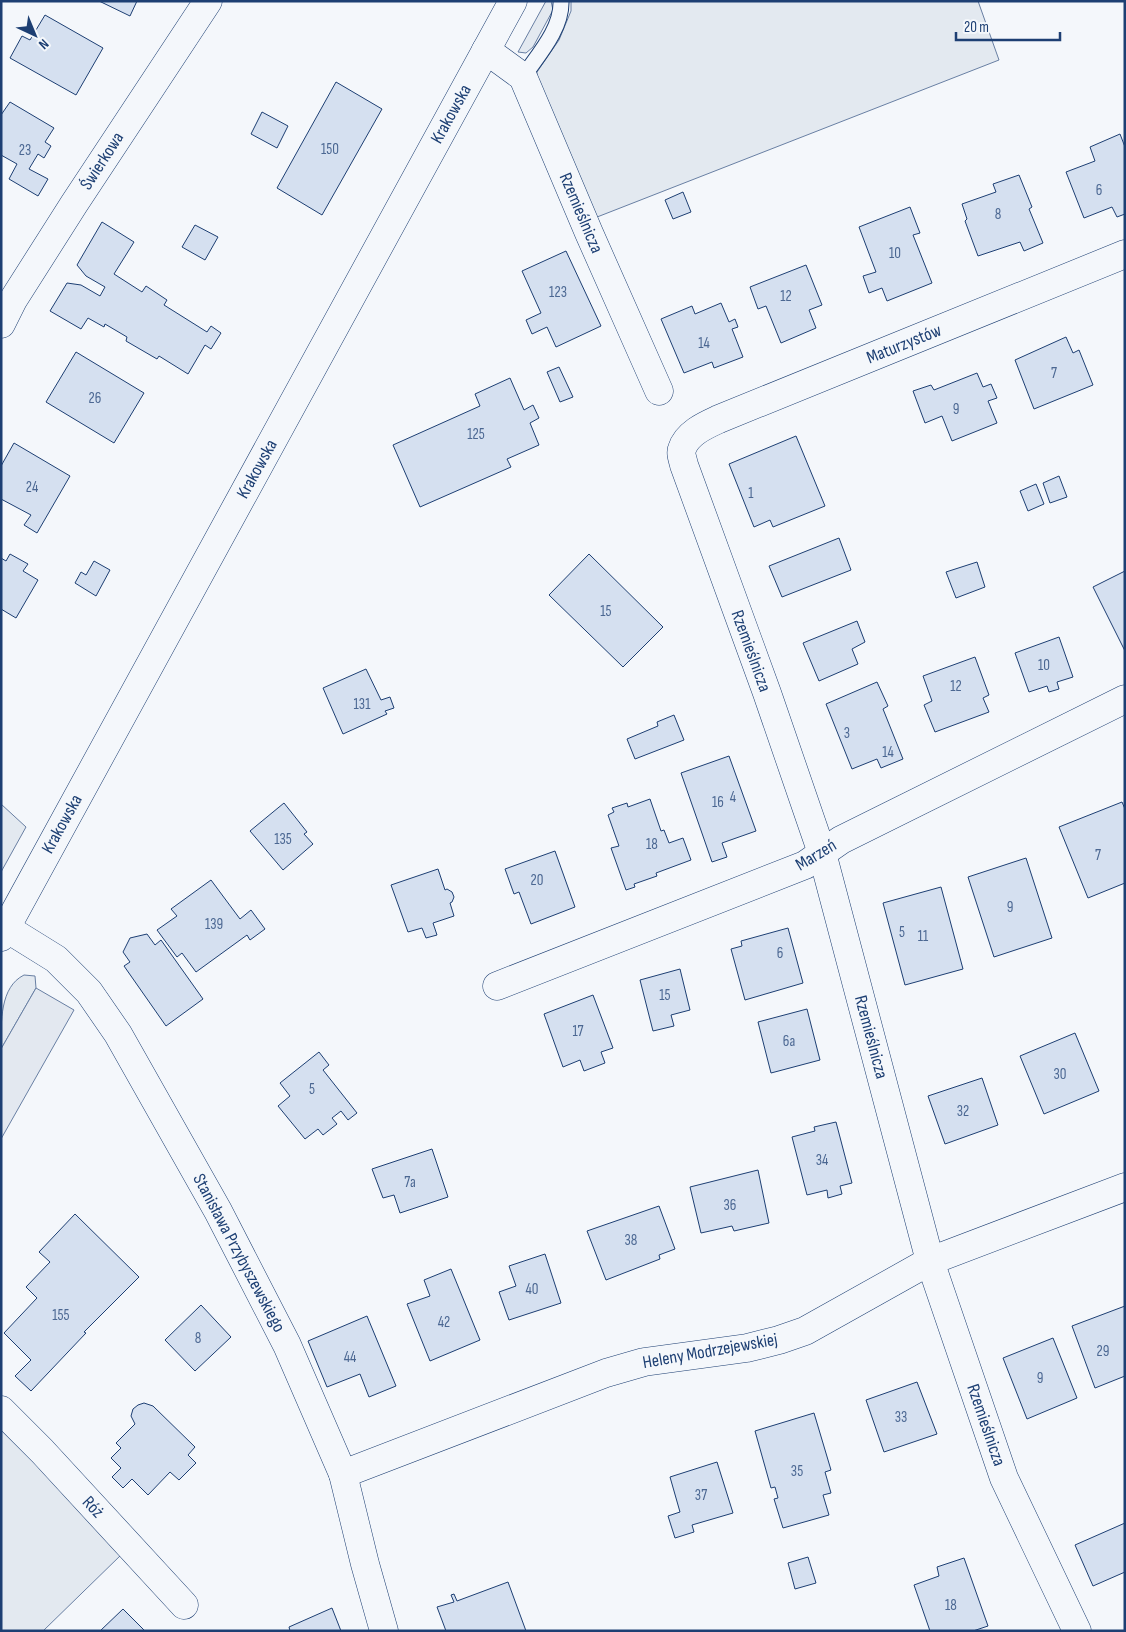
<svg xmlns="http://www.w3.org/2000/svg" width="1126" height="1632" font-family="'Sofia Sans Condensed',sans-serif">
  <rect width="100%" height="100%" fill="#f4f7fb"/>
  <!-- green -->
  <g fill="#e3e9f0" stroke="#687fa3">
    <path d="M546 1H551L553 10 533 47 526 53 518 52Z"/>
    <path d="M571 1H978L999 60 592 219 536 88 537 72 559 40 571 11Z"/>
    <path d="M1 804 26 827 1 872Z"/>
    <path d="M24 975 35 976 36 988 1 1049C1 1021 0 987 24 975Z"/>
    <path d="M1 1423 122 1554 43 1631H1Z"/>
  </g>
  <!-- parking -->
  <path fill="#e3e8f0" stroke="#687fa3" d="M36 988 74 1010 1 1139V1049Z"/>
  <!-- building -->
  <g fill="#d5e0f0" stroke="#1d3f73">
    <path d="M99 1H137L130 16Z"/>
    <path d="M45 15 103 48 76 95 10 58 22 36 30 40Z"/>
    <path d="M336 82 382 109 322 215 277 188Z"/>
    <path d="M10 102 54 128 45 142 51 146 44 158 38 154 29 169 48 179 38 196 9 179 17 164 1 155V115Z"/>
    <path d="M262 112 288 126 277 148 251 134Z"/>
    <path d="M1120 134 1125 147V214L1117 217 1112 207 1084 218 1066 172 1095 161 1090 147Z"/>
    <path d="M1019 175 1032 207 1029 209 1043 243 1024 251 1020 242 978 256 965 221 967 219 962 204 996 192 993 184Z"/>
    <path d="M683 192 691 212 673 219 665 200Z"/>
    <path d="M910 207 920 233 913 235 932 283 887 301 882 288 869 293 863 276 876 272 859 227Z"/>
    <path d="M102 222 134 242 114 274 142 292 146 286 167 300 164 305 207 332 211 326 221 333 211 349 205 345 188 374 159 356 157 359 126 341 127 337 105 324 104 327 88 318 81 329 50 311 67 283 81 285 100 296 105 287 86 276 77 265Z"/>
    <path d="M195 225 218 237 205 260 182 247Z"/>
    <path d="M566 251 601 326 556 347 547 327 532 334 526 320 541 313 522 271Z"/>
    <path d="M806 265 822 305 809 310 816 328 781 343 766 306 758 309 750 287Z"/>
    <path d="M721 303 729 322 735 319 738 327 732 329 743 357 714 368 712 362 684 373 661 319 692 306 695 314Z"/>
    <path d="M1066 337 1073 353 1079 350 1093 385 1034 409 1015 360Z"/>
    <path d="M76 352 144 393 114 443 46 402Z"/>
    <path d="M559 367 573 397 560 402 547 372Z"/>
    <path d="M977 373 983 387 991 384 997 398 988 401 997 423 952 441 942 416 925 423 913 391 931 385 934 390Z"/>
    <path d="M510 378 524 410 533 405 539 418 530 423 539 445 507 459 511 467 420 507 393 445 480 406 475 394Z"/>
    <path d="M796 436 825 506 773 527 770 520 754 527 729 464Z"/>
    <path d="M14 443 70 476 37 533 24 525 31 515 1 499V466Z"/>
    <path d="M1059 476 1067 497 1050 503 1043 483Z"/>
    <path d="M1036 484 1044 504 1028 511 1020 491Z"/>
    <path d="M839 538 851 570 782 597 769 566Z"/>
    <path d="M10 554 28 564 23 571 38 580 16 618 1 609V558L6 561Z"/>
    <path d="M589 554 663 627 623 667 549 595Z"/>
    <path d="M94 561 110 570 96 596 75 583 81 572 86 575Z"/>
    <path d="M977 562 985 587 956 598 946 572Z"/>
    <path d="M1125 571V651L1093 587Z"/>
    <path d="M857 621 865 642 852 649 858 664 819 681 803 643Z"/>
    <path d="M1059 637 1073 677 1057 682 1059 689 1049 692 1047 686 1029 692 1015 653Z"/>
    <path d="M975 657 989 695 983 698 989 712 935 732 924 705 932 701 923 676Z"/>
    <path d="M366 669 381 700 390 697 394 708 385 711 387 714 343 734 323 688Z"/>
    <path d="M877 682 888 706 883 709 903 759 881 768 877 759 852 769 826 704Z"/>
    <path d="M674 715 684 740 635 759 627 739 658 726 657 722Z"/>
    <path d="M729 756 756 831 722 843 727 857 712 862 681 773Z"/>
    <path d="M650 799 661 831 664 830 669 843 683 838 691 860 656 873 657 876 634 884 635 887 626 890 611 848 619 846 608 815 614 812 612 808 627 803 628 807Z"/>
    <path d="M1122 802 1125 809V883L1088 898 1059 827Z"/>
    <path d="M284 803 307 832 304 834 313 844 283 870 250 831Z"/>
    <path d="M555 851 575 907 531 924 519 892 514 894 505 869Z"/>
    <path d="M1026 858 1052 938 994 957 968 877Z"/>
    <path d="M438 869 445 890 447 889 452 892 454 897 452 902 450 903 454 916 433 923 437 935 426 938 422 928 408 932 391 885Z"/>
    <path d="M211 880 240 919 251 910 265 929 250 940 247 935 196 972 182 953 177 957 157 930 177 916 171 909Z"/>
    <path d="M941 887 963 969 905 985 883 903Z"/>
    <path d="M788 928 803 983 745 1000 731 949 742 946 741 941Z"/>
    <path d="M147 934 155 945 161 940 203 999 166 1026 124 966 130 962 123 952 130 938Z"/>
    <path d="M680 969 690 1010 671 1015 674 1026 653 1031 640 980Z"/>
    <path d="M593 995 613 1048 601 1052 605 1063 584 1071 580 1060 563 1067 544 1014Z"/>
    <path d="M807 1009 820 1060 771 1073 758 1022Z"/>
    <path d="M1075 1033 1099 1091 1044 1114 1020 1056Z"/>
    <path d="M319 1052 329 1065 323 1070 357 1113 348 1120 341 1111 332 1118 337 1124 323 1135 318 1129 305 1139 278 1106 290 1096 280 1083Z"/>
    <path d="M982 1078 998 1125 945 1144 928 1096Z"/>
    <path d="M836 1122 852 1183 840 1186 842 1194 828 1198 827 1190 807 1195 792 1137 815 1131 814 1127Z"/>
    <path d="M432 1149 448 1197 400 1213 394 1195 383 1198 372 1169Z"/>
    <path d="M758 1170 769 1223 734 1231 732 1226 701 1233 690 1187Z"/>
    <path d="M659 1206 675 1249 659 1255 660 1259 606 1280 587 1231Z"/>
    <path d="M75 1214 139 1277 84 1332 86 1333 31 1391 15 1376 31 1360 4 1333 37 1298 26 1287 50 1262 39 1252Z"/>
    <path d="M545 1254 561 1303 509 1320 499 1292 516 1286 509 1266Z"/>
    <path d="M451 1269 480 1340 430 1361 407 1304 430 1296 424 1280Z"/>
    <path d="M201 1305 231 1337 195 1371 165 1340Z"/>
    <path d="M1125 1306V1376L1095 1388 1072 1326Z"/>
    <path d="M367 1316 396 1386 369 1397 360 1374 327 1387 308 1341Z"/>
    <path d="M1053 1338 1077 1398 1027 1419 1003 1358Z"/>
    <path d="M917 1382 937 1434 884 1452 866 1400Z"/>
    <path d="M144 1403 153 1406 195 1447 188 1455 196 1463 179 1480 170 1472 148 1495 132 1479 123 1488 112 1477 121 1468 111 1458 121 1448 116 1443 135 1424 131 1416 133 1409 138 1405Z"/>
    <path d="M814 1413 831 1470 825 1472 831 1493 823 1495 829 1515 783 1528 774 1499 778 1498 775 1487 771 1488 755 1431Z"/>
    <path d="M717 1462 733 1513 692 1525 694 1532 675 1538 668 1516 680 1512 670 1477Z"/>
    <path d="M1125 1523V1572L1093 1586 1075 1545Z"/>
    <path d="M808 1557 816 1583 795 1589 788 1563Z"/>
    <path d="M964 1558 988 1626 973 1631H930L914 1585 939 1576 937 1567Z"/>
    <path d="M508 1582 526 1631H446L437 1607 454 1602 451 1595 454 1594 457 1601Z"/>
    <path d="M332 1608 341 1631H290L289 1627Z"/>
    <path d="M123 1609 145 1631H100Z"/>
  </g>
  <g fill="none" stroke-linecap="round" stroke-linejoin="round">
    <!-- lane casing -->
    <g stroke="#1d3f73" stroke-width="17">
      <path id="lane" d="M523 77C538 55 562 29 561 1"/>
    </g>
    <!-- street casing -->
    <g stroke="#1d3f73" stroke-width="29">
      <g id="street">
        <path d="M486 50 523 77 589 233 659 391"/>
        <path d="M1 324 13 300 74 204 208 1"/>
        <path d="M6 928 56 959 89 992 118 1034 218 1211 287 1345 343 1474 365 1564 384 1631"/>
        <path d="M497 986 805 865 841 840 1125 699"/>
        <path d="M1 1410 42 1451 184 1605"/>
        <path d="M343 1474 606 1373 644 1362 747 1348 779 1340 805 1331 930 1261 1125 1187"/>
        <path d="M1077 1631 1004 1478 930 1261 822 853 767 693 684 465C683 460 680 453 682 449 687 433 706 425 719 419L1125 254"/>
      </g>
    </g>
    <!-- secondary casing -->
    <g stroke="#1d3f73" stroke-width="29">
      <path id="secondary" d="M1 937 513 1"/>
    </g>
    <!-- lane -->
    <use href="#lane" stroke="#f4f7fb" stroke-width="15"/>
    <!-- street -->
    <use href="#street" stroke="#f4f7fb" stroke-width="28"/>
    <!-- secondary -->
    <use href="#secondary" stroke="#f4f7fb" stroke-width="28"/>
  </g>
  <g text-anchor="middle" dominant-baseline="central" stroke-width="4" stroke-linejoin="round" paint-order="stroke">
    <!-- number labels -->
    <g font-size="15" fill="#4b6792">
      <text x="330" y="149">150</text>
      <text x="25" y="150">23</text>
      <text x="1099" y="190">6</text>
      <text x="998" y="214">8</text>
      <text x="895" y="253">10</text>
      <text x="558" y="292">123</text>
      <text x="786" y="296">12</text>
      <text x="704" y="343">14</text>
      <text x="1054" y="373">7</text>
      <text x="95" y="398">26</text>
      <text x="956" y="409">9</text>
      <text x="476" y="434">125</text>
      <text x="32" y="487">24</text>
      <text x="751" y="493">1</text>
      <text x="606" y="611">15</text>
      <text x="1044" y="665">10</text>
      <text x="956" y="686">12</text>
      <text x="362" y="704">131</text>
      <text x="847" y="733">3</text>
      <text x="888" y="752">14</text>
      <text x="733" y="797">4</text>
      <text x="718" y="802">16</text>
      <text x="283" y="839">135</text>
      <text x="652" y="844">18</text>
      <text x="1098" y="855">7</text>
      <text x="537" y="880">20</text>
      <text x="1010" y="907">9</text>
      <text x="214" y="924">139</text>
      <text x="902" y="932">5</text>
      <text x="923" y="936">11</text>
      <text x="780" y="953">6</text>
      <text x="665" y="995">15</text>
      <text x="578" y="1031">17</text>
      <text x="789" y="1041">6a</text>
      <text x="1060" y="1074">30</text>
      <text x="312" y="1089">5</text>
      <text x="963" y="1111">32</text>
      <text x="822" y="1160">34</text>
      <text x="410" y="1182">7a</text>
      <text x="730" y="1205">36</text>
      <text x="631" y="1240">38</text>
      <text x="532" y="1289">40</text>
      <text x="61" y="1315">155</text>
      <text x="444" y="1322">42</text>
      <text x="198" y="1338">8</text>
      <text x="1103" y="1351">29</text>
      <text x="350" y="1357">44</text>
      <text x="1040" y="1378">9</text>
      <text x="901" y="1417">33</text>
      <text x="797" y="1471">35</text>
      <text x="701" y="1495">37</text>
      <text x="951" y="1605">18</text>
    </g>
    <!-- street labels -->
    <g font-size="18" fill="#1d3f73" stroke="#f4f7fb">
      <text transform="translate(451 114) rotate(-61)">Krakowska</text>
      <text transform="translate(102 161) rotate(-57)">Świerkowa</text>
      <text transform="translate(581 213) rotate(67)">Rzemieślnicza</text>
      <text transform="translate(904 344) rotate(-22)">Maturzystów</text>
      <text transform="translate(257 469) rotate(-61)">Krakowska</text>
      <text transform="translate(751 651) rotate(70)">Rzemieślnicza</text>
      <text transform="translate(62 824) rotate(-61)">Krakowska</text>
      <text transform="translate(816 855) rotate(-31)">Marzeń</text>
      <text transform="translate(871 1037) rotate(75)">Rzemieślnicza</text>
      <text transform="translate(239 1253) rotate(62)">Stanisława Przybyszewskiego</text>
      <text transform="translate(710 1351) rotate(-10)">Heleny Modrzejewskiej</text>
      <text transform="translate(986 1425) rotate(71)">Rzemieślnicza</text>
      <text transform="translate(93 1507) rotate(47)">Róż</text>
    </g>
  </g>
  <!-- border -->
  <rect width="1126" height="1632" fill="none" stroke="#1d3f73" stroke-width="5"/>
  <!-- north arrow -->
  <g transform="translate(35 35) rotate(136)" stroke="#f4f7fb" stroke-width="4" paint-order="stroke">
  <path d="M0-4L9 19L0 12L-9 19Z" fill="#1d3f73"/>
  <text y="-8" font-size="14" font-weight="bold" text-anchor="middle" fill="#1d3f73">N</text>
  </g>
  <!-- scale -->
  <path d="M956 32v8h104v-8" fill="none" stroke="#1d3f73" stroke-width="2.5"/>
  <text x="964" y="32" font-size="15" fill="#1d3f73" stroke="#f4f7fb" stroke-width="4" paint-order="stroke">20 m</text>
</svg>
